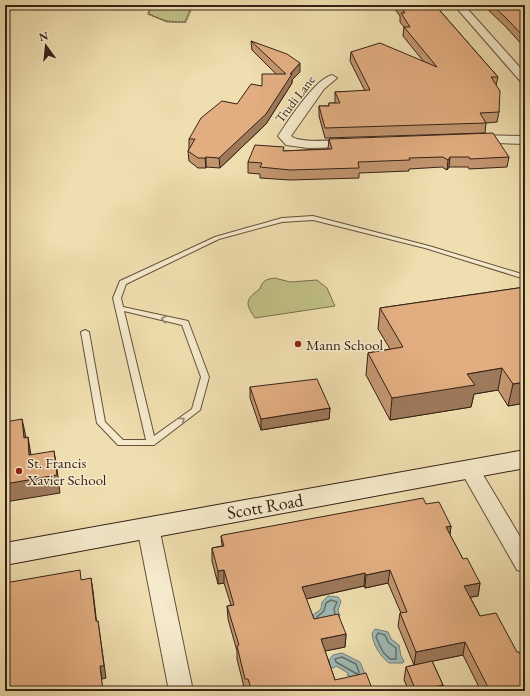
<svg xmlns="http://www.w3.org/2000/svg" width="530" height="696" font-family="'EB Garamond',serif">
  <rect width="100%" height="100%" fill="#efdeaf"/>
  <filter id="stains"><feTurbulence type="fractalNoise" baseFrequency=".005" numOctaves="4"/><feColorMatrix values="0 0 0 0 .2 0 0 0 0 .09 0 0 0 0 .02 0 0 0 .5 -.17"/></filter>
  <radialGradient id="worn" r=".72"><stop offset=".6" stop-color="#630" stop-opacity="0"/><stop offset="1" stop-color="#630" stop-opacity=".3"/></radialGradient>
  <!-- green -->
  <g fill="#c0bf86" stroke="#7b704e">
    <path d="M151 5H192L185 22H167L149 14Z"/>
    <path d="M275 278 290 282 317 280 327 288 335 306 255 318C245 304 245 299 260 289 262 281 266 279 275 278Z"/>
  </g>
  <!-- water -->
  <g fill="#9dbab5" stroke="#747d75">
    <path d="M328 596 338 597 341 601 338 610 340 616 337 619 315 623 312 616 321 609 322 602Z"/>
    <path d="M375 629 388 632 391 639 399 645 401 656 404 661 403 663H389C380 656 373 645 372 633Z"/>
    <path d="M342 653 360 662 365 674 359 679 347 675 348 673 336 666 334 668 330 667 329 660 333 655Z"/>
  </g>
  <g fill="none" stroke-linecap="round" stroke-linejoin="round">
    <!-- shore -->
    <g stroke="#6a6e66" stroke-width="1.5">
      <path d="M317 617 324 611 326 603 331 600 337 602 334 609 335 614"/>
      <path d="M378 633 385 635 388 642 396 648V659H390L383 652 376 637Z"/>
      <path d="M357 674 336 662 335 659 342 657 356 664 359 672 358 674"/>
    </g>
    <!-- lane casing -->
    <g stroke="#64513c" stroke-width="2">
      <path id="lane" d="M313 216 429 246 525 275V279L425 248 313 220 282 222 219 239 126 284 121 298 123 307 188 321 209 377 200 410 154 445H118L97 423 81 332 85 330 89 332 105 422 123 440H146L113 298 120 281 215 237 282 218ZM124 311 182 325 201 377 192 409 154 436Z"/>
    </g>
    <!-- street casing -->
    <g stroke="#64513c" stroke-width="2">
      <g id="street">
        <path d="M454 5H464L525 73V83L521 82Z"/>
        <path d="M332 75 337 78 324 89 291 136C299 144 338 140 351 139L355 140 357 143 355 146 351 147 308 148 286 145 278 136C288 121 315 79 332 75Z"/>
        <path d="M473 135 525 136V144L469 142 467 139 469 136Z"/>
        <path d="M469 461 476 463 525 545V572L517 570 459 468 462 463Z"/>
        <path d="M148 519 155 521 159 527 193 691H169L137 527 141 521Z"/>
      </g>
    </g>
    <!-- secondary casing -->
    <g stroke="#362216" stroke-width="2">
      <path id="secondary" d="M525 450V468L5 565V543Z"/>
    </g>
    <!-- path -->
    <path stroke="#362216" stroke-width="1.5" stroke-dasharray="0.5 1" stroke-linecap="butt" d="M150 5 148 14C161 20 172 23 186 22L193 5"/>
    <!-- lane -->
    <use href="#lane" fill="#f5eacb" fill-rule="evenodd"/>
    <!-- street -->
    <use href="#street" fill="#f5eacb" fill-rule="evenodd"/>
    <!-- secondary -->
    <use href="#secondary" fill="#f5eacb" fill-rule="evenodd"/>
  </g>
  <!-- wall -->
  <g fill="#c2956f" stroke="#362216">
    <path d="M392 5H435L498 77 496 85 499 112 497 122 486 123 485 133 325 138 319 116V106H329V103H335V92L365 91 350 61 351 52 424 62 403 36 404 27 400 22V16Z"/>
    <path d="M483 5H525V48L505 26Z"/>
    <path d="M251 41 300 72 292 80V83L266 124 220 168 206 167V168H198L189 161 188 151 189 149V139L262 86 276 74 252 50Z"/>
    <path d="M329 139 509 157 507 167 469 169 468 167H449L447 170 442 167 409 169V171L359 173V178L290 180 260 178V174L248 173V162L284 151 328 149Z"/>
    <path d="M525 287V403L508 406 498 390 474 394 471 407 390 420 366 375 368 353 390 349 378 329 380 308Z"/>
    <path d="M250 387 330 408 329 419 261 430 250 398Z"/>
    <path d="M426 504 451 526 450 535 463 559 480 583 478 596 470 597 480 616 525 691H481L463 655 432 661 443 685 442 691H409L404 680 406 667 414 665 398 626 400 613H401L388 583 365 588 364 586 306 599 314 619 346 634 345 647 325 651 335 680 373 691H245L237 659V651L228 619 227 606 231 605 224 583 218 584 212 561V548L222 546 221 536Z"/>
  </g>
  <!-- shaded-wall -->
  <g fill="#9e795a" stroke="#362216">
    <path d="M300 63V72L292 80V83L266 124 220 168 219 158Z"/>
    <path d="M206 157V168L205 158Z"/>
    <path d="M450 157 449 167 447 170 448 160Z"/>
    <path d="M502 368 498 390 474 394 471 407 390 420 392 398 467 374Z"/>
    <path d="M525 382V403L508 406 513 384Z"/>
    <path d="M330 408 329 419 261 430V419Z"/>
    <path d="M22 419 26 437 27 456 24 438Z"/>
    <path d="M28 437 31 455H29Z"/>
    <path d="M54 451 57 469 60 493 5 502V484Z"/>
    <path d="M451 526 449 539 446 527Z"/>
    <path d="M224 570V583L218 584V571Z"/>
    <path d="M390 570 388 583 365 588 366 575Z"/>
    <path d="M365 573 364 586 301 600 302 587Z"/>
    <path d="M91 578 93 591 98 634 96 621Z"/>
    <path d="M480 583 478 596 461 599 464 586Z"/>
    <path d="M98 621 106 678 102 679 100 666Z"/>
    <path d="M346 634 345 647 320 652 321 639Z"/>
    <path d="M465 642 463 655 414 665 416 652Z"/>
    <path d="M443 685 442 691H418Z"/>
  </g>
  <!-- building -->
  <g fill="#e1ad81" stroke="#362216">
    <path d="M399 5H435L498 77H491L500 91 499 112 480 113 486 123 325 128 319 106H329V103H340L335 92 370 90 351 52 380 43 437 67 404 27H410L401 13H405Z"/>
    <path d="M492 5H525V38L506 18Z"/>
    <path d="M251 41 287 54 300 63 290 74H292L266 114 219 158 206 157 205 158H198L188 151 195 139H189L201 118 222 101 237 104 251 84 262 86V74H286Z"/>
    <path d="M493 133 509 157 470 159 469 157H450L448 160 443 157 409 158 410 160 358 162 359 168 290 170 260 167 262 163 248 162 255 145 284 147 283 151 332 149 329 139Z"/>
    <path d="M525 287V382L513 384 502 368 467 374 475 385 392 398 368 353 403 347 380 308Z"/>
    <path d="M317 379 330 408 261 419 250 387Z"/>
    <path d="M22 419 24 438 28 437 29 455 54 451 57 475 5 484V422Z"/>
    <path d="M423 498 426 504 439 502 451 526 446 527 463 559 467 558 480 583 464 586 480 616 496 613 517 652H519L525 662V691H490L465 642 416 652 400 613 407 612 390 570 366 575 365 573 302 587 314 619 338 614 346 634 321 639 335 680 366 673 373 691H252L248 679H245L237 646 239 645 227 606 234 605 224 570 218 571 212 548 224 546 221 536 223 535Z"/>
    <path d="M80 570 81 580 91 578 96 621H98L104 666H100L103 691H5V583Z"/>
    <path d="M432 661 443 685 416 691 406 667Z"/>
  </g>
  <!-- one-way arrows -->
  <defs><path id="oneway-chevron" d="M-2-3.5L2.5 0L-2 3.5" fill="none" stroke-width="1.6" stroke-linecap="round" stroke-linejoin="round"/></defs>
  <g stroke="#968670">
    <use href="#oneway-chevron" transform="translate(164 319) rotate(-167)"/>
    <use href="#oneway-chevron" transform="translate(182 420) rotate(-36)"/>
  </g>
  <!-- markers -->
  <g fill="#8f2418" stroke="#f5eacb" stroke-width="1.5">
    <circle cx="298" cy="344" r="4"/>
    <circle cx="19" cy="471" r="4"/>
  </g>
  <g text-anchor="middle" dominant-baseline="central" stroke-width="3" stroke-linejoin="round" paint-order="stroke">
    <!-- far-street labels -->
    <g font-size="13" fill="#362216" stroke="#f5eacb">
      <text transform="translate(295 99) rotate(-52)">Trudi Lane</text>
    </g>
    <!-- poi labels -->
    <g font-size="15" fill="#362216" stroke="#f5eacb" text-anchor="start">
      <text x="306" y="344">Mann School</text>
      <text x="27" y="462">St. Francis<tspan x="27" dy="17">Xavier School</tspan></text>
    </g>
    <!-- near-street labels -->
    <g font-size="18" fill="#362216" stroke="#f5eacb">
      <text transform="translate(265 506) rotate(-10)">Scott Road</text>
    </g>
  </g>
  <!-- margin -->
  <rect width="530" height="696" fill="none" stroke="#efdeaf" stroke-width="20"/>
  <rect x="6" y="6" width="518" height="684" fill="none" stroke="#362216" stroke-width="2"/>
  <rect x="10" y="10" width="510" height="676" fill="none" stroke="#362216"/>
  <!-- north arrow -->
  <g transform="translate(46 46) rotate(345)" stroke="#f5eacb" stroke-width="3" paint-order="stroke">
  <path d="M0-3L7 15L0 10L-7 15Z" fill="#362216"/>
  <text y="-6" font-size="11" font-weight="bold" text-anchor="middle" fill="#362216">N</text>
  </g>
  <rect width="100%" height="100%" filter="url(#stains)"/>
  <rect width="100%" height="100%" fill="url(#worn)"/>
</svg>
